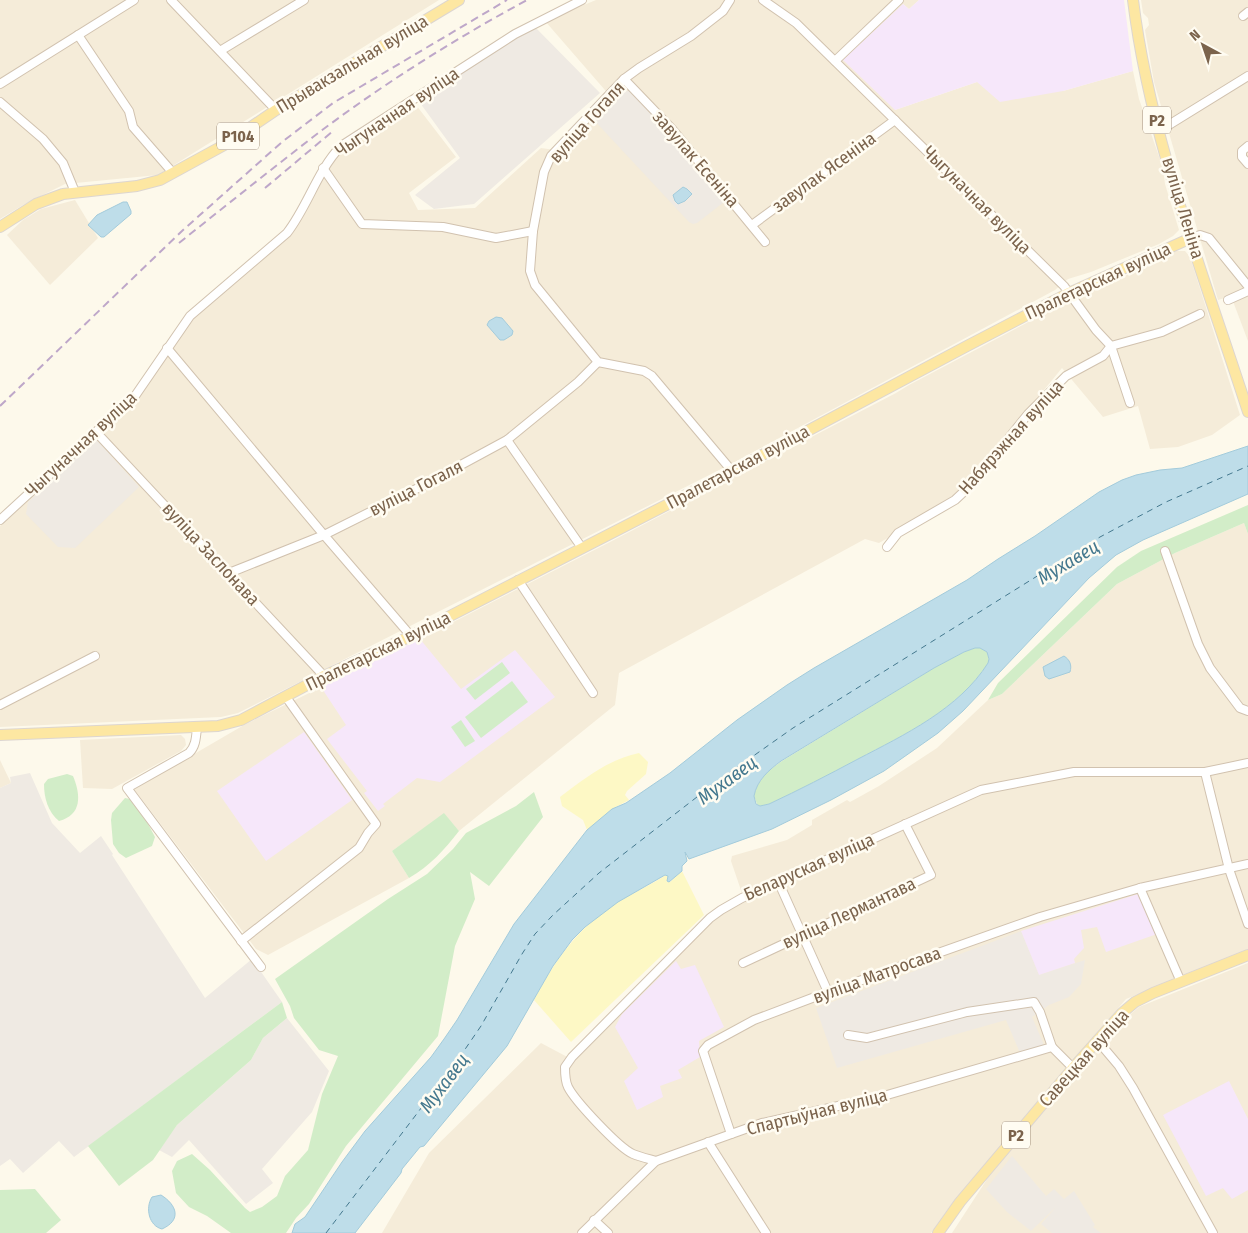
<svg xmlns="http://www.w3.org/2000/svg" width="1248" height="1233" font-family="'Fira Sans Condensed',sans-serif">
  <rect width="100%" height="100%" fill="#fdf9eb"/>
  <!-- residential -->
  <g fill="#f5ecd9">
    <path d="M0 0H439L158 175 65 184 23 205 0 219Z"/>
    <path d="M596 0H919L909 9 903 4 895 110 977 82 1063 91 1133 71 1139 99 1163 168 1165 184 1179 230 1173 236 1159 244 1091 272 1068 279 1055 290 731 464 238 713 221 717 0 727V526L135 397 190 314 294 226 341 145 413 101 456 157 409 193 418 210 475 208 541 148 555 150 611 97 545 21Z"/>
    <path d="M1141 0H1248V341L1231 296 1218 300 1154 82 1145 30 1149 25 1148 18 1143 13Z"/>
    <path d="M75 200 98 238 50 285 7 235 23 220 41 209Z"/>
    <path d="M1176 251H1185L1190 257 1240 415 1212 435 1178 447 1150 449 1138 406 1103 417 1062 368 955 499 879 543 865 539 619 673 615 705 459 831 444 814 392 851 409 878 268 955 256 949 134 789 244 725 420 639 610 542 896 393 909 385 1093 288 1102 287Z"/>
    <path d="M1244 523 1248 534V951L1126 999 981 1169 947 1210 931 1233H382L429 1153 541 1043 573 1060 718 916 745 902 731 861 732 856 787 840 812 825V820L847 800 850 802 879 786 937 748 988 700 1002 694 1117 584 1175 553Z"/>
    <path d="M181 735 185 739 186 745 181 751 112 789 83 788 80 740Z"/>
    <path d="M0 760 11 783 0 788Z"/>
    <path d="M1248 963V1233H952L995 1167 1119 1024 1139 1007Z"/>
  </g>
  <!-- industrial -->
  <g fill="#efeae3">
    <path d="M533 25 600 93 474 204 434 209 415 195 460 158 415 96Z"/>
    <path d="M631 90 724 202 697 223 693 224 689 222 592 118 617 94Z"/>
    <path d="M96 439 139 487 75 548 58 547 26 514 28 502Z"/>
    <path d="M30 773 52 823 80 853 101 836 113 854 112 855 205 998 252 959 282 1002 74 1157 59 1141 23 1173 10 1159 0 1166V788L11 783 10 777Z"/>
    <path d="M1021 931 1039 975 1085 960 1081 984 1069 997 1049 1005 1032 1017 1044 1045 1020 1053 1006 1020 837 1068 816 1008Z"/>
    <path d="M287 1018 329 1071 312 1112 262 1169 273 1183 246 1204 189 1140 172 1157 159 1150 177 1125 251 1060 263 1038Z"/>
    <path d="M1012 1156 1046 1196 1054 1189 1064 1199 1074 1191 1095 1225 1093 1227 1101 1233H1052L1041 1224 1056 1207 1031 1231 1007 1212 986 1189Z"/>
  </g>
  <!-- education -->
  <g fill="#f6e7fa">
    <path d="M919 0H1124L1133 71 1063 91 1000 102 977 82 895 110 843 60 903 4 909 9Z"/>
    <path d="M420 639 461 689 515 650 555 697 440 782 417 778 383 804 385 806 378 811 364 793 367 791 327 739 346 725 321 687Z"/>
    <path d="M304 732 352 800 266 861 217 791Z"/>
    <path d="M1138 894 1157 934 1106 952 1097 927 1081 930 1084 948 1074 959 1075 963 1039 975 1021 931Z"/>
    <path d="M676 961 681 969 695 965 724 1027 699 1041 700 1057 678 1070 682 1078 660 1086 663 1097 637 1110 624 1081 638 1068 615 1027 622 1014Z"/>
    <path d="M1229 1081 1248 1119V1190L1232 1199 1223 1188 1206 1196 1163 1115Z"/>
  </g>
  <!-- green -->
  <g fill="#d2edc8">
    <path d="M1248 505V534L1244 523 1175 553 1117 584 1002 694 988 700 998 683 1117 567 1141 551Z"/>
    <path d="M975 648H980L987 652 989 660 988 663C959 709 904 735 858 759 829 775 799 790 769 804L760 806 757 804 754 796C757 780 769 770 782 761L934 668 964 652Z"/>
    <path d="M502 662 510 673 475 700 466 689Z"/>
    <path d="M512 681 528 702 481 738 465 717Z"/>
    <path d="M461 720 475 741 465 747 451 727Z"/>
    <path d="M67 774 73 776C81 795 82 815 59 821 48 812 44 798 44 784L48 779Z"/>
    <path d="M534 792 543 817 489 886 470 872 475 899 455 946 438 1036 346 1146 309 1204 296 1218 286 1233H231L207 1216 189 1207 176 1193 172 1171 177 1161 192 1154 210 1170 245 1208 250 1212 262 1207 277 1196 285 1176 308 1150 322 1094 338 1056 319 1050 294 1018 290 1006 275 979 388 899 427 874 453 849 466 833 516 806Z"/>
    <path d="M125 798 130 799 140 809 155 837 152 846 126 858 119 853 113 844 111 820 112 813Z"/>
    <path d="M444 813 459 831C444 850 430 866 409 878L392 851Z"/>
    <path d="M282 1002 287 1018 263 1038 251 1060 177 1125 153 1160 119 1186 88 1146Z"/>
    <path d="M35 1189 61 1220 46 1233H0V1190Z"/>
  </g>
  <!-- sand -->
  <g fill="#fdf8c5">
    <path d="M639 753 648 762 646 774 627 791 625 795 629 800 612 809 587 830 583 820 562 806 560 797C584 779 609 759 639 753Z"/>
    <path d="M682 871 704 915 571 1042 534 1000C555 960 579 926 619 901 634 892 651 885 666 875L668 876 667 881 670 882Z"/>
  </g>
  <!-- water -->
  <g fill="#bedde9" stroke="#a3cbdb" fill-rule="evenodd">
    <path d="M683 187 687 189 692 194 685 201 678 204 675 201 673 195Z"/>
    <path d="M123 202H127L131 211V214L104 237H101L88 225 97 215Z"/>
    <path d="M496 317 502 318 513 331 512 335 504 340H500L487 325 489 321Z"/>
    <path d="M1248 446V494L1143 540 1116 555 1089 578 963 711 938 733 884 771 831 800 772 829 689 859 685 852 687 861 682 866V871L669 882 667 881 668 876 665 875 618 902 585 927 572 940 553 966 507 1046 424 1146 420 1147 402 1169 401 1173 355 1233H292L295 1224 305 1217 342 1162 365 1131 431 1057 444 1039 457 1020 514 924 587 830 612 809 626 803 670 773 737 720 787 685 814 668 967 580 998 559 1035 536 1099 492 1122 480 1136 475 1160 470 1182 468ZM975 648H980L987 652 989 659 988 663C959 709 904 735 858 759 828 775 799 790 769 804L760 806 756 804 754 796C757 780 769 770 781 761L934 668 964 652Z"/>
    <path d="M1064 656C1070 660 1072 665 1070 672L1049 679 1045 676 1043 667Z"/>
    <path d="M161 1195C177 1205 182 1220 162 1229 149 1226 145 1208 152 1197Z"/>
  </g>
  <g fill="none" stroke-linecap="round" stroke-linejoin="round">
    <!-- ferry -->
    <path stroke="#44788e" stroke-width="1" stroke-dasharray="6 5" stroke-linecap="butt" d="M326 1233 457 1061 481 1026 522 954 535 934 553 915 599 873 715 783 793 728 1100 537 1166 502 1248 466"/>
    <!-- minor casing -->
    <g stroke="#d1c2af" stroke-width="10">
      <g id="minor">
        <path d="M171 0 276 110"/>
        <path d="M730 0 723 11 691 36 639 68 624 79 551 156 544 172 533 231 530 271 535 285 598 362 644 371 652 376 732 471"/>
        <path d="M763 0 796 23 1064 286 1096 330 1111 346 1130 403"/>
        <path d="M1243 16 1248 12"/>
        <path d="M78 35 129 111 133 127 173 173"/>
        <path d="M220 51 304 0"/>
        <path d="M835 61 899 0"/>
        <path d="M624 79 672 129 765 242"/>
        <path d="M0 84 134 0"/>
        <path d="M0 102 43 139 63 163 75 192"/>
        <path d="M1159 131 1248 76"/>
        <path d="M1248 146 1242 151V157L1248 164"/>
        <path d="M323 168 362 224 443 227 496 238 533 231"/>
        <path d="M752 225 895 120"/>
        <path d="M1191 238 1200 235 1209 238 1248 286"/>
        <path d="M1228 300 1248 291"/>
        <path d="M1111 346 1162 332 1200 314"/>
        <path d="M167 348 324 535 411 636"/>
        <path d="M96 432 324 676"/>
        <path d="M507 440 582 548"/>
        <path d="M0 520 135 396 190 316 287 233C308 206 317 171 341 146L515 34 582 0"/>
        <path d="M887 547 898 533 955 500 972 484 1028 414 1066 376 1103 356 1111 346"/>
        <path d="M1165 551 1198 644 1210 668 1240 708 1248 711"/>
        <path d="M229 573 324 535 422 486 507 440 578 382 598 362"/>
        <path d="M518 580 593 693"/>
        <path d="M0 705 95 656"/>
        <path d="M197 727C196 737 196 746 189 753L127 788 261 967"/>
        <path d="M1205 772 1229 869 1248 924"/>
        <path d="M778 881 828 992"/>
        <path d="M1140 888 1181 982"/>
        <path d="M241 941 359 848 368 833 376 824 286 697"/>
        <path d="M743 963 931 875 905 824"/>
        <path d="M848 1035 867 1038 967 1012 1034 1002 1040 1012 1052 1047"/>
        <path d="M1097 1040 1119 1066 1133 1088 1213 1233"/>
        <path d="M731 1134 703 1051 708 1045 754 1020 828 992 1040 917 1140 888 1248 864"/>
        <path d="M708 1142 766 1233"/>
        <path d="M656 1161C649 1159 640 1157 633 1154 619 1148 575 1101 568 1087 565 1081 565 1074 565 1067L572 1057 710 918 721 910 742 898 981 790 1074 772H1205L1248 763"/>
        <path d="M594 1220 608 1233"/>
        <path d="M582 1233 656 1161 762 1123 887 1095 1052 1047 1073 1068"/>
      </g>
    </g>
    <!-- major casing -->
    <g stroke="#ddd6d0" stroke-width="12">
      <g id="major">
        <path d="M1133 0C1150 140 1205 278 1248 412"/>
        <path d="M0 227 36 204 63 194 137 186 160 180 226 144 276 110 459 0"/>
        <path d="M0 735 218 726 241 720 324 676 411 636 719 478 967 346 1069 293 1191 238"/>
        <path d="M938 1233 960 1202 1073 1068 1122 1013 1135 1002 1153 993 1248 955"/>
      </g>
    </g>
    <!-- minor -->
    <use href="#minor" stroke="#fff" stroke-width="8"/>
    <!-- major -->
    <use href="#major" stroke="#fde7a2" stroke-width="10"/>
    <!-- rail -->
    <g stroke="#bea7c9" stroke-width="2" stroke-dasharray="8 5" stroke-linecap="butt">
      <path d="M265 188 333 131"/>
      <path d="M179 243C224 207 268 172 313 137 380 86 453 40 527 0"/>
      <path d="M0 406 182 231 282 142 333 103 507 0"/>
    </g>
  </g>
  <g text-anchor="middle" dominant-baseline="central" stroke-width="5" stroke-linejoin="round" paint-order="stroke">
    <!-- shield labels -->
    <g fill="#fffcf2" stroke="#a3917e" stroke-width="1">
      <rect x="1143" y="106.5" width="28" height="27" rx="4"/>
      <rect x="217" y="122.5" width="42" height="27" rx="4"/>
      <rect x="1002" y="1121.5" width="28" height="27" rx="4"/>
    </g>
    <g font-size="16" font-weight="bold" fill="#7b634c">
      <text x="1157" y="120">Р2</text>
      <text x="238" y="136">Р104</text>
      <text x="1016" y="1135">Р2</text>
    </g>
    <!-- street labels -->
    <g font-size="18" fill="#7b634c" stroke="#fffcf2">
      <text transform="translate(352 64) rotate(-31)">Прывакзальная вуліца</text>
      <text transform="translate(397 112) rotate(-34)">Чыгуначная вуліца</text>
      <text transform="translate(587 122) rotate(-48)">вуліца Гогаля</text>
      <text transform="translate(696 159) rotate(49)">завулак Есеніна</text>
      <text transform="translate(824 172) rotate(-36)">завулак Ясеніна</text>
      <text transform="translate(977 200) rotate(45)">Чыгуначная вуліца</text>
      <text transform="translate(1183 208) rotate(73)">вуліца Леніна</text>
      <text transform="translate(1098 281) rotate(-25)">Пралетарская вуліца</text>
      <text transform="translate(1011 437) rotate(-48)">Набярэжная вуліца</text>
      <text transform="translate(81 444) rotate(-43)">Чыгуначная вуліца</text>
      <text transform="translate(738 467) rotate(-28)">Пралетарская вуліца</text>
      <text transform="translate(416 488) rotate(-27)">вуліца Гогаля</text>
      <text transform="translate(211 554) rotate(47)">вуліца Заслонава</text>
      <text transform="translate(378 651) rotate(-26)">Пралетарская вуліца</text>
      <text transform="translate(809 867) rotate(-24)">Беларуская вуліца</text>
      <text transform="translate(849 913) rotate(-25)">вуліца Лермантава</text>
      <text transform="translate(877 975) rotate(-20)">вуліца Матросава</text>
      <text transform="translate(1084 1058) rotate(-48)">Савецкая вуліца</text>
      <text transform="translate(817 1112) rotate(-14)">Спартыўная вуліца</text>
    </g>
    <!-- water labels -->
    <g font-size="19" font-style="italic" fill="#44788e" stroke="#fffcf2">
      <text transform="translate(1068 562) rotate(-31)">Мухавец</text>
      <text transform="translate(727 780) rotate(-36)">Мухавец</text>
      <text transform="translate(444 1083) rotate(-53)">Мухавец</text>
    </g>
  </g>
  <!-- north arrow -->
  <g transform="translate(1203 45) rotate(320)" stroke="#fffcf2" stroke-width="4" paint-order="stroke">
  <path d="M0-4L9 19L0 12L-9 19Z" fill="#7b634c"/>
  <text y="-8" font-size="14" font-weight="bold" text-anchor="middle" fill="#7b634c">N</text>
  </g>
</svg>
